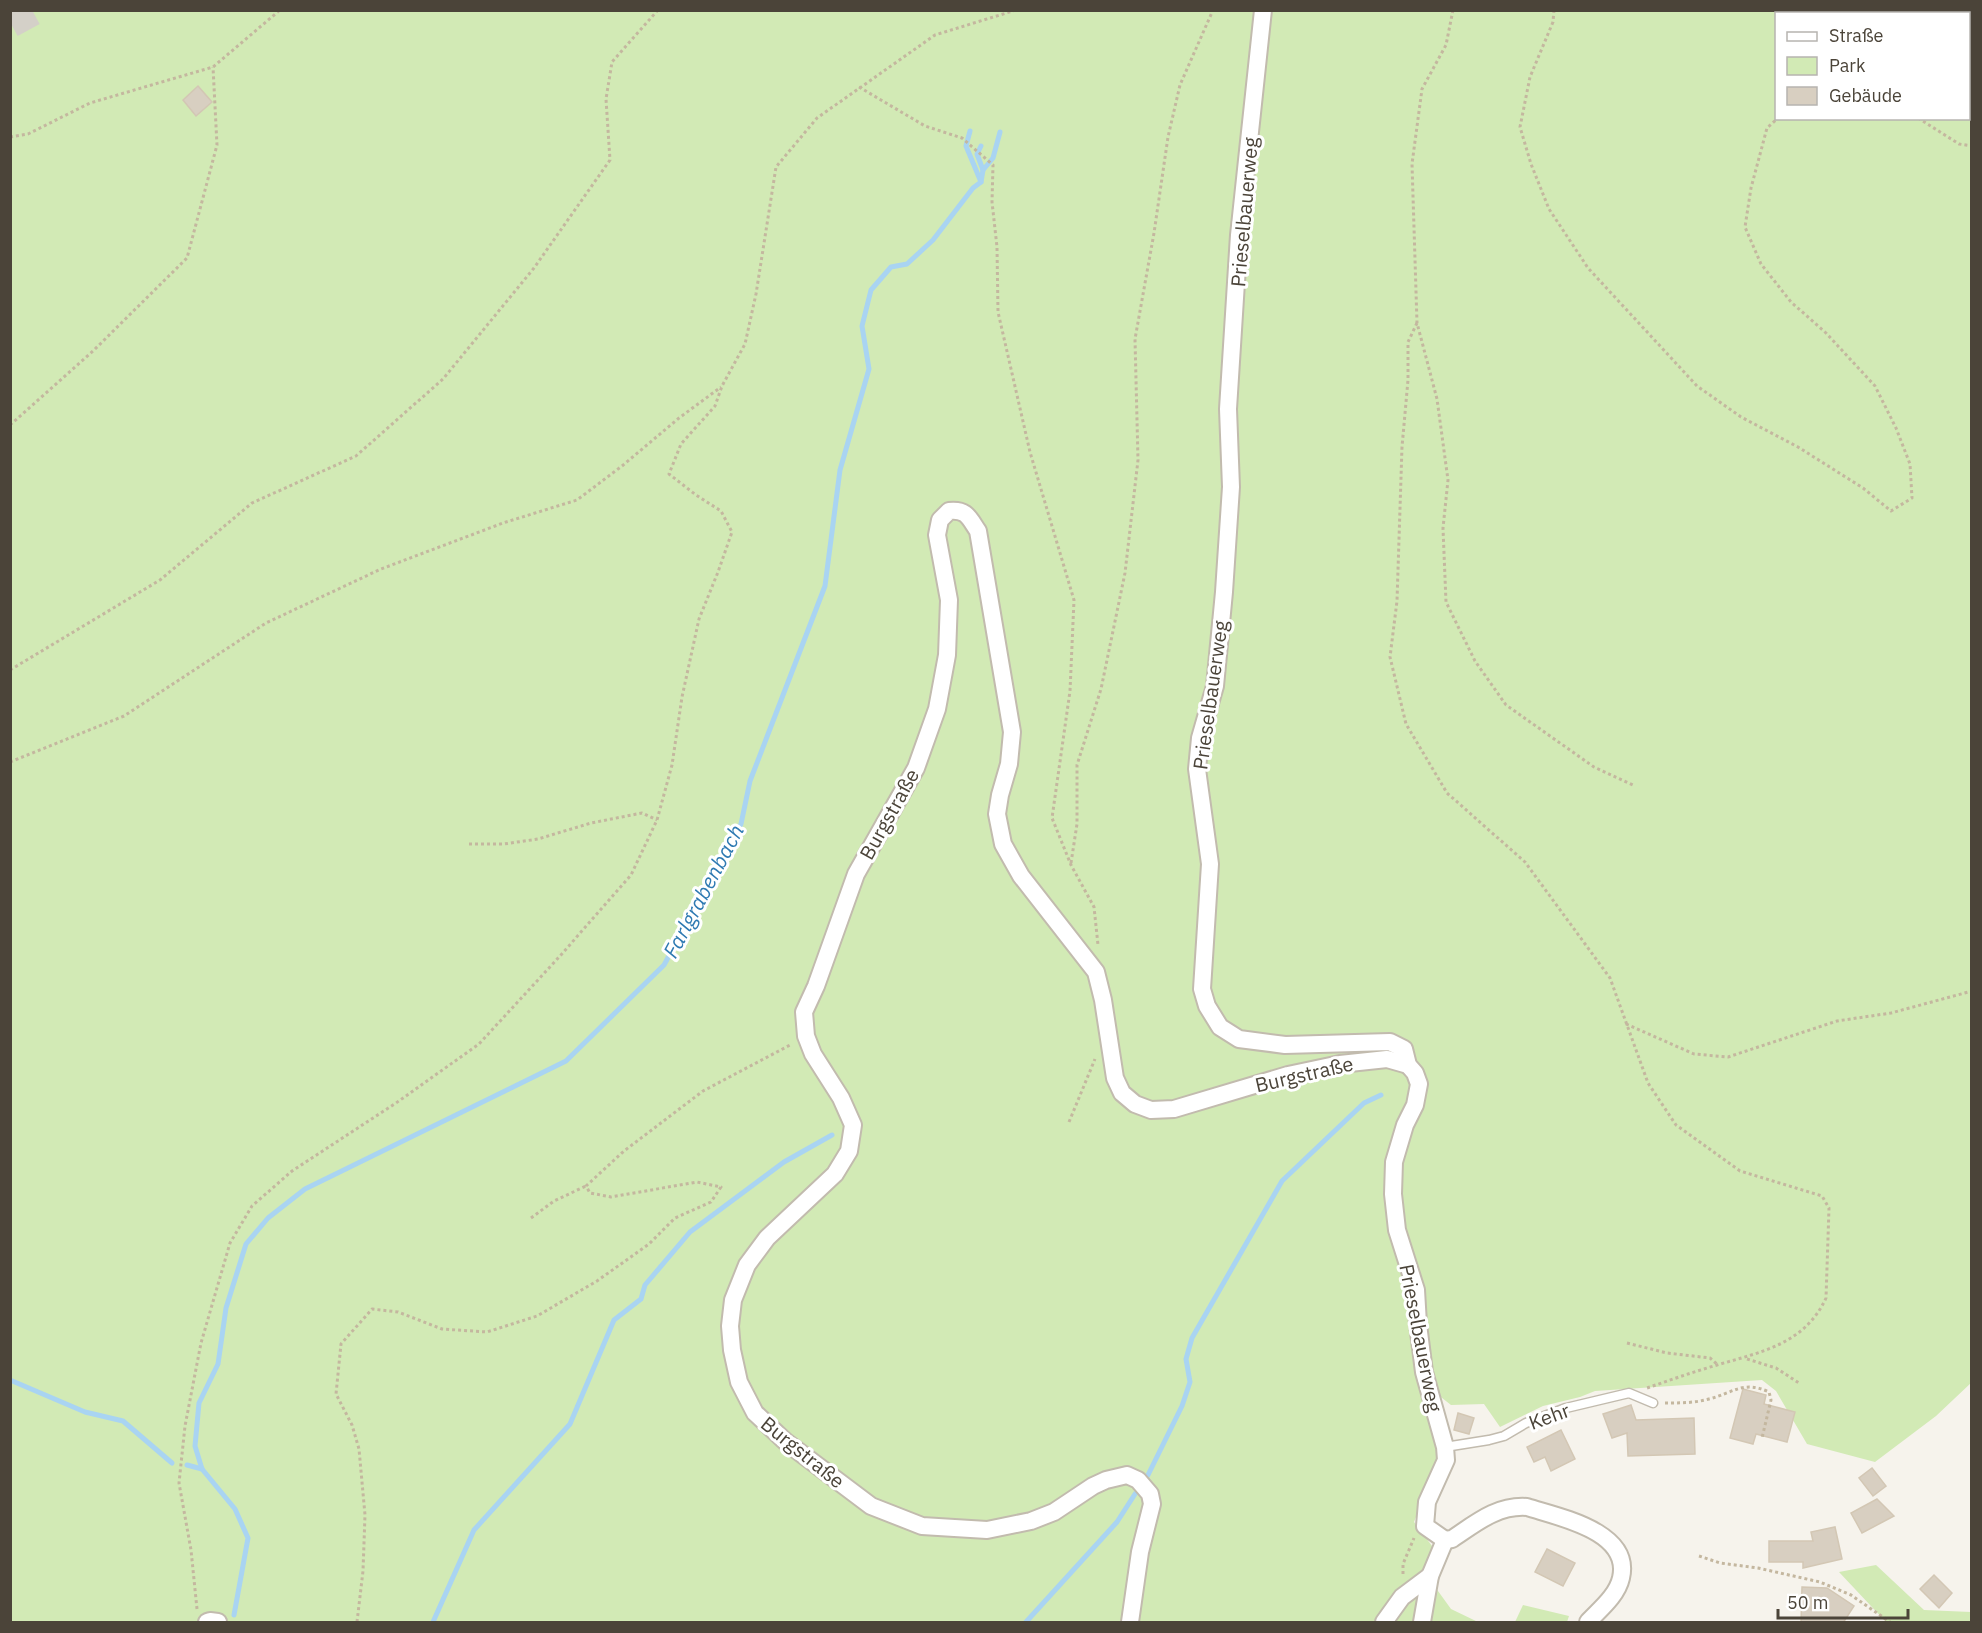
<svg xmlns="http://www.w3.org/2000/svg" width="1982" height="1633" font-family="'IBM Plex Sans',sans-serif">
  <rect width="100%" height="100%" fill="#f6f3ec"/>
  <!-- green -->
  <g fill="#d2eab5" fill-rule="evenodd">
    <path d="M11 11H1971L1972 1382 1936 1416 1875 1462 1807 1444 1776 1391 1762 1380 1595 1391 1580 1397 1543 1406 1500 1427 1484 1404 1451 1405 1437 1394 1431 1368 1398 1197 1399 1163 1423 1092 1404 1046 1241 1034 1226 1022 1211 1004 1204 1017 1214 1032 1389 1051 1397 1056 1409 1080 1411 1097 1395 1133V1249L1410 1300 1411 1335 1418 1379 1437 1439V1465L1414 1522 1435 1550 1425 1573 1451 1609 1478 1622H11ZM1776 14H1968V118H1776Z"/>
    <path d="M1876 1565 1924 1610 1971 1612V1622H1886L1839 1572Z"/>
    <path d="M1523 1605 1569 1616 1567 1622H1515Z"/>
  </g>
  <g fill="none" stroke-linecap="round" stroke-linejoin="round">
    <!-- stream -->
    <g stroke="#a9d4f2" stroke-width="5">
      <path d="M970 131 966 146 981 182"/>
      <path d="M981 146 977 154 983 170"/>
      <path d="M10 1380 85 1412 123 1421 172 1463"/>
      <path d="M187 1465 202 1469"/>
      <path d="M1148 1475 1182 1406 1190 1382 1186 1359 1192 1338 1282 1181 1364 1103 1381 1095"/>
      <path d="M234 1615 248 1538 235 1509 202 1469 195 1446 199 1403 218 1364 226 1308 246 1244 268 1218 305 1189 566 1061 664 965 741 824 750 781 825 586 840 470 869 369 862 326 871 290 891 267 907 264 933 240 973 188 981 182 983 170 993 158 1000 132"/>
      <path d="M433 1622 474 1530 570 1424 614 1320 641 1299 645 1285 690 1232 784 1162 832 1135"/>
      <path d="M1026 1622 1117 1522 1135 1494"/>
    </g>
  </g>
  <!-- building -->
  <g fill="#d8cfc1" stroke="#d3c7b4" stroke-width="1.5">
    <path d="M198 86 212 102 196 116 183 100Z"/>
    <path d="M1743 1389 1766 1395 1764 1404 1795 1412 1787 1442 1756 1434 1753 1444 1730 1438Z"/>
    <path d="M1631 1405 1636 1420 1694 1418 1695 1454 1628 1456 1627 1433 1612 1438 1603 1414Z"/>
    <path d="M1458 1413 1474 1418 1469 1434 1454 1430Z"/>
    <path d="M1561 1430 1575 1459 1551 1471 1545 1457 1534 1462 1527 1447Z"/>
    <path d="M1872 1468 1886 1486 1873 1496 1859 1478Z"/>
    <path d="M1877 1499 1894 1516 1862 1533 1851 1513Z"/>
    <path d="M1835 1527 1842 1559 1803 1568V1562H1769V1541H1813L1811 1532Z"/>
    <path d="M1547 1549 1575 1563 1563 1586 1535 1572Z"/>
    <path d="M1934 1575 1952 1593 1939 1608 1920 1589Z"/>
    <path d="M1802 1587 1827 1588 1854 1606 1843 1623H1801Z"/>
  </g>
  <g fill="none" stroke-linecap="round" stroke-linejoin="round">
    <!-- motorway-tunnel -->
    <path stroke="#d4d0c8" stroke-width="32" stroke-dasharray="32 16" stroke-linecap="butt" d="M10 22 32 10"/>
    <!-- service casing -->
    <g stroke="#c2bbae" stroke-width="11">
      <path id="service" d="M1445 1447 1489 1440 1504 1436 1526 1423 1566 1408 1629 1393 1653 1403"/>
    </g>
    <!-- minor casing -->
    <g stroke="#c2bbae" stroke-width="20">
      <g id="minor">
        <path d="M1263 10 1239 235 1228 409 1231 487 1224 592 1215 686 1200 738 1197 769 1210 864 1202 989 1207 1006 1220 1027 1239 1039 1285 1045 1390 1042 1404 1049 1408 1065 1415 1073 1419 1084 1415 1105 1405 1125 1394 1162 1393 1194 1397 1230 1416 1290 1418 1324 1424 1372 1445 1447 1446 1460 1427 1502 1425 1526 1445 1540"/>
        <path d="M1445 1540 1452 1539C1476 1523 1497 1505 1527 1507 1558 1517 1632 1531 1621 1578 1617 1596 1599 1610 1588 1622"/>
        <path d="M207 1622 210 1621 218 1622"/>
        <path d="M1130 1622 1140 1552 1152 1504 1150 1494 1138 1480 1127 1475 1106 1480 1093 1486 1054 1512 1031 1521 987 1530 922 1526 871 1506 786 1442 755 1413 739 1382 732 1350 730 1326 733 1300 747 1265 767 1238 835 1174 849 1151 853 1125 841 1098 813 1054 806 1036 804 1012 816 986 856 874 916 768 937 709 947 655 949 600 937 535 940 520 949 511C967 509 969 518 978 531L1012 732 1009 764 1000 795 997 814 1003 844 1021 876 1096 972 1103 1000 1115 1078 1122 1093 1135 1104 1151 1110 1174 1109 1288 1075 1340 1064 1387 1059 1408 1065"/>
        <path d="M1384 1622 1402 1597 1430 1576"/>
        <path d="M1422 1622 1430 1576 1445 1540"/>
      </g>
    </g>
    <!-- path -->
    <g stroke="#c4b79f" stroke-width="3" stroke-dasharray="3 3" stroke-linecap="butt">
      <path d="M1453 10 1446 45 1422 89 1412 164 1417 323 1437 399 1448 480 1443 528 1446 602 1475 661 1506 705 1594 767 1635 786"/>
      <path d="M1554 10 1553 22 1530 77 1520 127 1531 164 1549 209 1588 268 1697 386 1741 417 1798 447 1863 488 1891 511 1912 498 1910 464 1896 428 1875 386 1826 333 1791 302 1761 264 1745 227 1751 188 1767 128 1778 118"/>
      <path d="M859 87 925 126 962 138 993 165 992 202 997 247 998 312 1030 452 1074 600 1070 691 1052 818 1071 865 1094 907 1098 945"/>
      <path d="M1918 118 1959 144 1972 146"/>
      <path d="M10 137 28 134 90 103 213 67 280 10"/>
      <path d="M1417 323 1408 342V380L1402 447 1397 601 1390 657 1406 724 1447 793 1525 862 1610 978 1648 1083 1676 1125 1740 1171 1822 1196 1829 1208 1826 1298C1805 1344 1761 1352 1717 1365 1693 1372 1670 1380 1647 1388"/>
      <path d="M10 425 93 351 187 258 217 145 213 67"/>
      <path d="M10 670 160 580 252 503 356 456 443 379 534 268 610 160 606 99 612 62 658 10"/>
      <path d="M10 762 124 716 266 623 381 569 503 523 577 500 622 466 679 418 721 387"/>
      <path d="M469 844H504L538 839 591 823 642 813 657 820"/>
      <path d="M1071 863 1077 824V765L1101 689 1125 573 1138 460 1135 339 1154 233 1168 137 1180 85 1213 10"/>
      <path d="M1626 1024 1694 1054 1728 1057 1837 1021 1891 1013 1972 991"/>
      <path d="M1069 1122 1095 1059"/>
      <path d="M531 1218 554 1201 586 1186"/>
      <path d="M1627 1343 1667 1353 1710 1358 1717 1364"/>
      <path d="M1747 1359 1776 1368 1799 1383"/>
      <path d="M1665 1403C1680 1403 1695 1403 1709 1399 1733 1393 1743 1380 1769 1392L1771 1400 1762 1438"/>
      <path d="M1699 1556 1720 1563 1758 1568 1820 1582 1851 1595 1890 1622"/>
      <path d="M1403 1574V1564L1414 1538"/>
      <path d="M197 1609 191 1550 179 1483 185 1426 201 1343 230 1243 252 1206 292 1171 396 1103 479 1044 560 956 631 875 657 820 672 765 682 697 699 619 718 572 732 532 721 511 696 495 669 474 681 444 715 406 722 386 745 344 756 294 776 167 817 118 935 35 1016 10"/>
      <path d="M357 1622 363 1571 365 1515 359 1449 352 1425 336 1394 341 1344 372 1309 398 1312 442 1329 487 1332 537 1316 597 1281 649 1244 675 1218 711 1202 721 1187 697 1182 611 1197 590 1193 586 1186 624 1151 703 1091 792 1044"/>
    </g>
    <!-- service -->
    <use href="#service" stroke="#fff" stroke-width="8"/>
    <!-- minor -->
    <use href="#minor" stroke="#fff" stroke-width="16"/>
  </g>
  <g text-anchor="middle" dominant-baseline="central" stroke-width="6" stroke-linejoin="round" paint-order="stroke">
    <!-- street labels -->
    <g font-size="20" fill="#4b4439" stroke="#fff">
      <text transform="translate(1244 212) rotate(-85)">Prieselbauerweg</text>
      <text transform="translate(1210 695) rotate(-82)">Prieselbauerweg</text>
      <text transform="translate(889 814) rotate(-61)">Burgstraße</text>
      <text transform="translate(1304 1074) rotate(-13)">Burgstraße</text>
      <text transform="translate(1421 1338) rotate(79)">Prieselbauerweg</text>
      <text transform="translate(1549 1416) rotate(-20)">Kehr</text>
      <text transform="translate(803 1452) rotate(39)">Burgstraße</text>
    </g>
    <!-- water labels -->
    <g font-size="21" font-style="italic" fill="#2e7ab2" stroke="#fff">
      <text transform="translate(703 891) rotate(-62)">Farlgrabenbach</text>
    </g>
  </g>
  <!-- border -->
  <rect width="1982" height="1633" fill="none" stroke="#4b4439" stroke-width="24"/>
  <!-- legend -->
  <rect x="1775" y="12" width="195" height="108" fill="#ffffff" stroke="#b7b4b0" stroke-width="1.5"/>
  <rect x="1787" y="32" width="30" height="9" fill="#ffffff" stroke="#b7b4b0" stroke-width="1.5"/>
  <text x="1829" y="42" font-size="18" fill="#4b4439">Straße</text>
  <rect x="1787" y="57" width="30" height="18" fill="#d2eab5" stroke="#b7b4b0" stroke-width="1.5"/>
  <text x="1829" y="72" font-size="18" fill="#4b4439">Park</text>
  <rect x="1787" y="87" width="30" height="18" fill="#d8cfc1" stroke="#b7b4b0" stroke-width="1.5"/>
  <text x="1829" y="102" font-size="18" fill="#4b4439">Gebäude</text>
  <!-- scale -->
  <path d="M1778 1609v9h130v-9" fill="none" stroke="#4b4439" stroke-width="3"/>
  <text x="1787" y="1609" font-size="18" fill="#4b4439" stroke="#ffffff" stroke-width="4.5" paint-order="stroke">50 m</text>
</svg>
